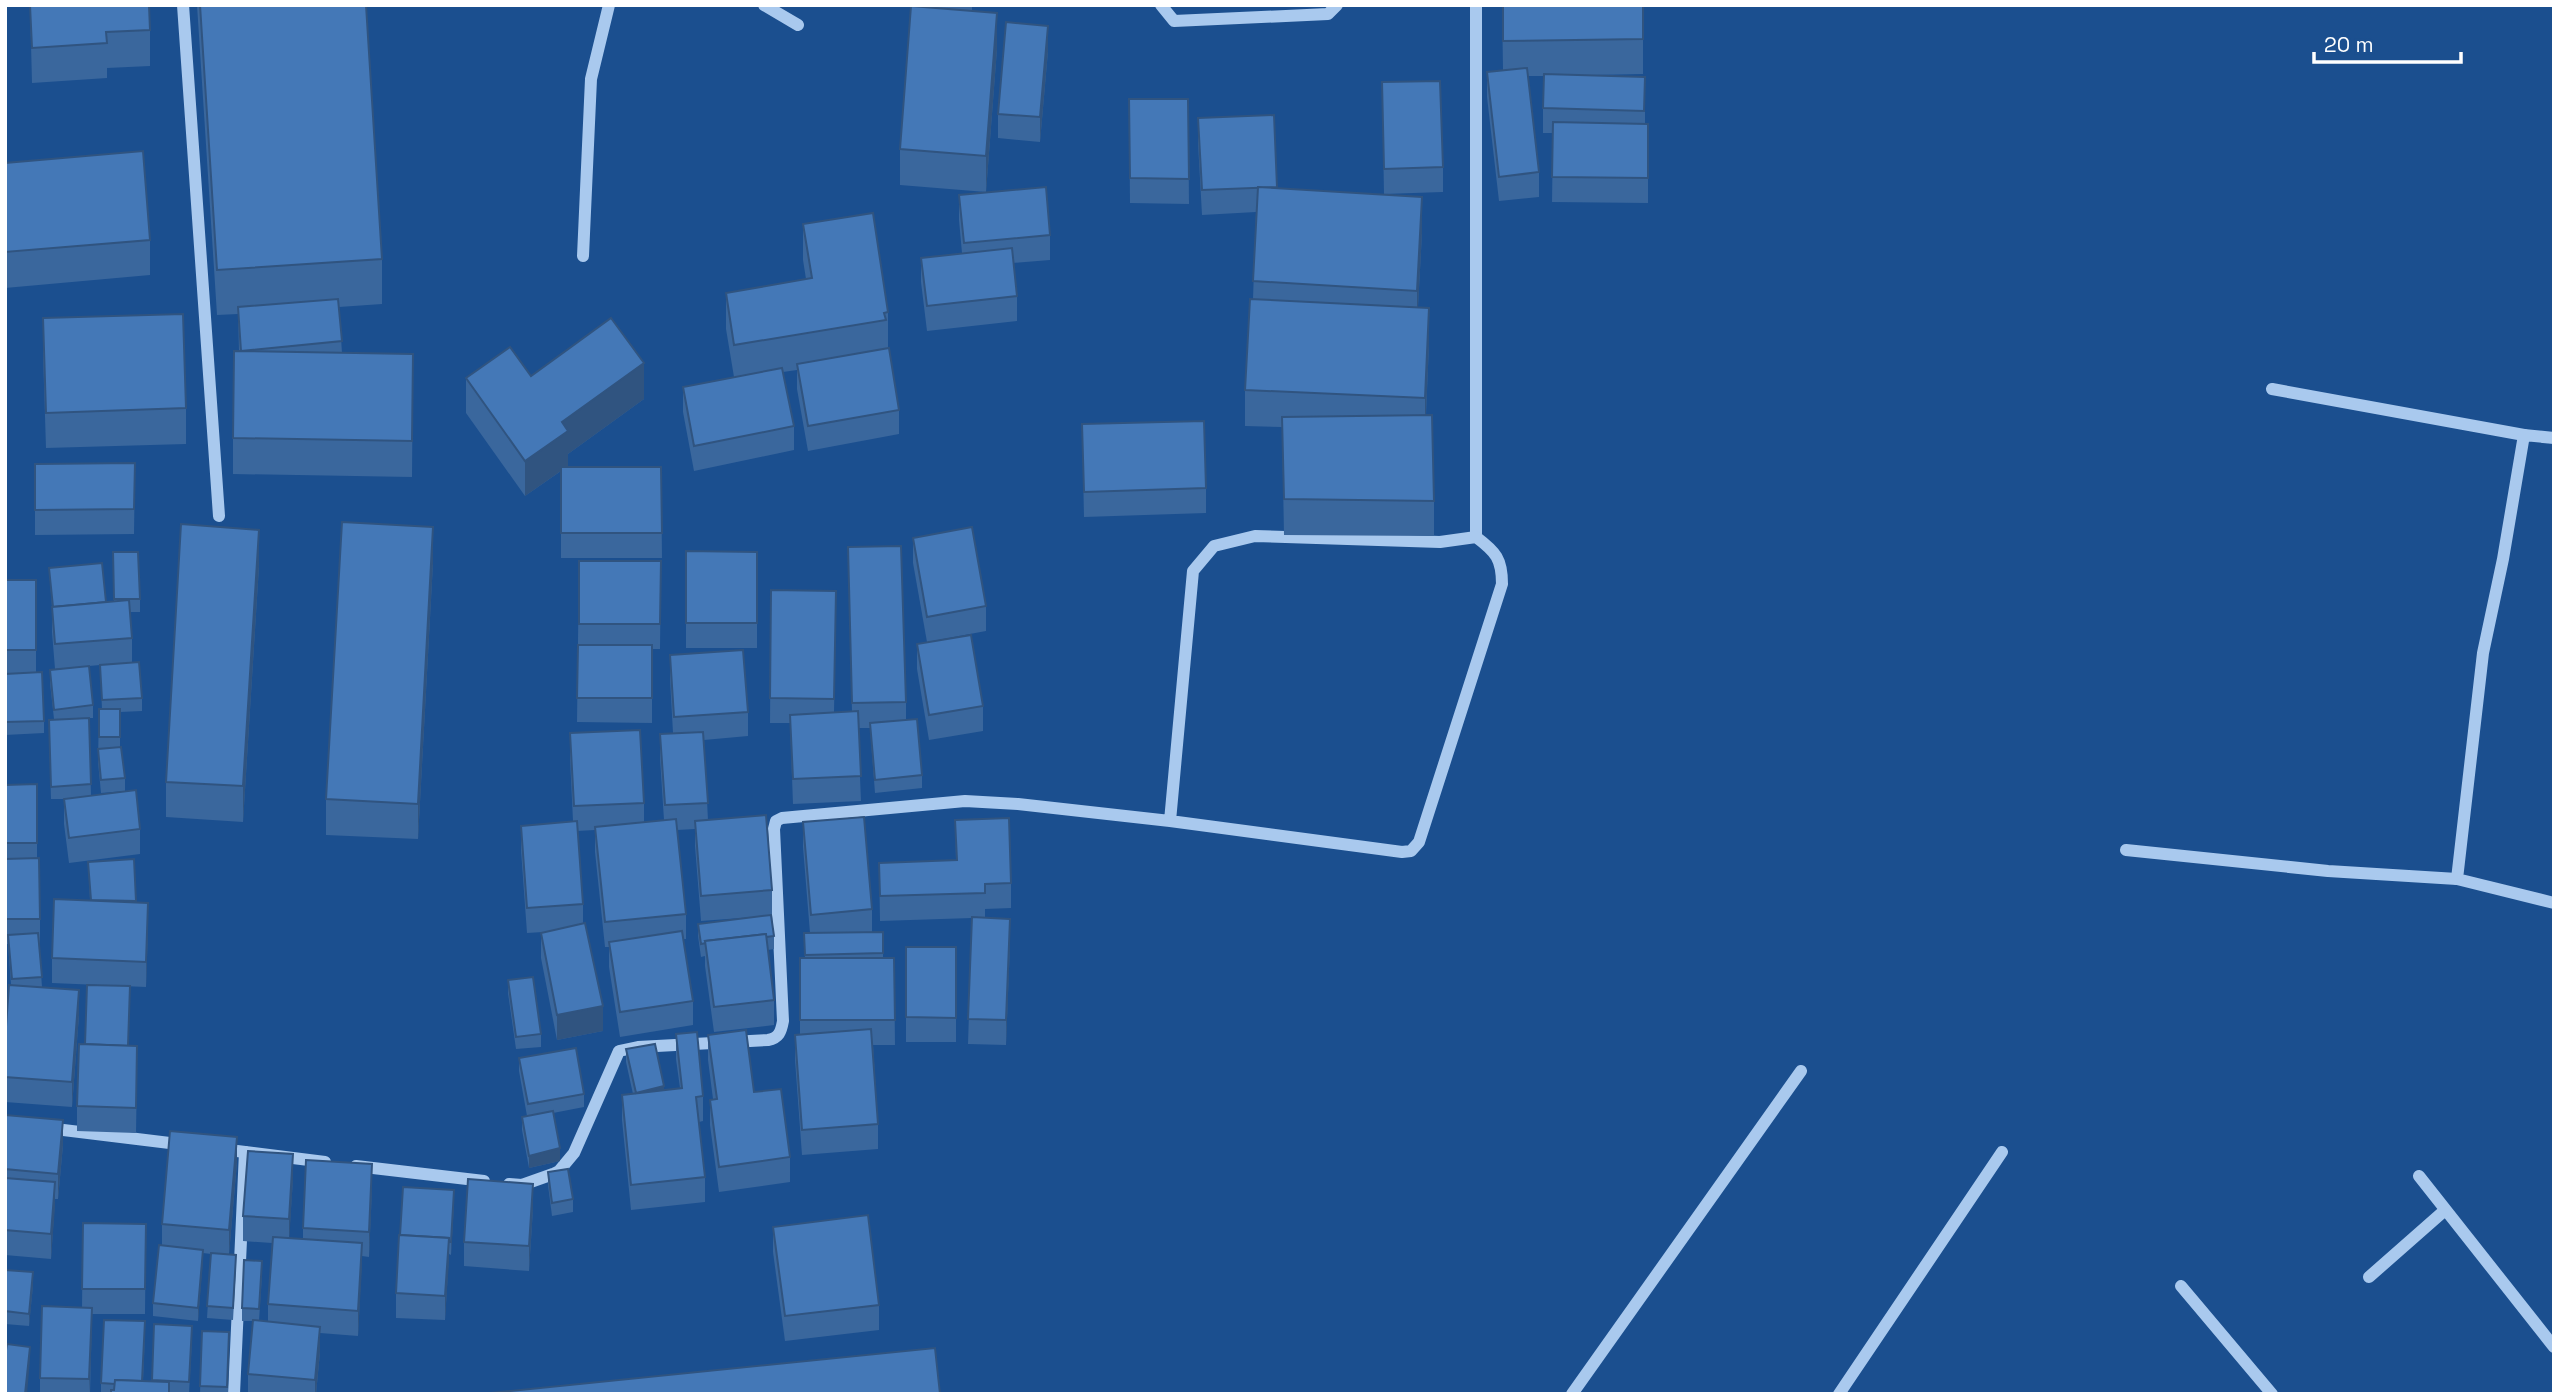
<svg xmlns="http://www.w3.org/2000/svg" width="2559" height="1399" font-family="'Space Grotesk',sans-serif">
  <rect width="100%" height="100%" fill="#1b4f8f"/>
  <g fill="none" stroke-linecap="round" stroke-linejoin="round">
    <!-- minor -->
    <g stroke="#a9c9ee" stroke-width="12">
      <path d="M183 5 219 516"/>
      <path d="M764 5 798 25"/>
      <path d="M1161 5 1174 21 1328 14 1337 5"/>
      <path d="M583 256 591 79 609 5"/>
      <path d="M2272 389 2524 435"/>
      <path d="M2554 438 2524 435 2503 559 2483 653 2457 879 2554 903"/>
      <path d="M1476 537V5"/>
      <path d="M2126 850 2328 871 2457 879"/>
      <path d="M47 1128 186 1145"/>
      <path d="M221 1149 325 1162"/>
      <path d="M356 1166 484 1181"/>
      <path d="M2419 1176 2554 1347"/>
      <path d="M509 1184 522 1185 553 1174 559 1171 574 1153 619 1051 638 1047 768 1040C779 1038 781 1032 783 1021L774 829 776 821 782 818 965 801 1018 804 1170 821 1402 852 1411 851 1419 842 1502 584C1502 559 1496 552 1476 537L1440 542 1255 536 1214 546 1193 571 1170 821"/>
      <path d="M2369 1277 2444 1211"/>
      <path d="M2181 1286 2272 1394"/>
      <path d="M234 1394 245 1152"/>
      <path d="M1572 1394 1801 1071"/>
      <path d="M1839 1394 2002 1152"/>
    </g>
  </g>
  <!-- wall -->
  <g fill="#3a679d">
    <path d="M30 5 150 30V66L107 68V78L32 83Z"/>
    <path d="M197 5H366L382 259V304L339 307 342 353 413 354 412 477 233 474V438L239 351 238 314 217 315Z"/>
    <path d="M911 5H972V11L997 49 986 192 900 185V149Z"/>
    <path d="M1502 5H1643V74L1593 75 1645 77V124H1648V203L1552 202 1553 133H1543V76H1528L1539 172V197L1499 201 1487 97V72L1503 70Z"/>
    <path d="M1048 51 1040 142 998 138V114Z"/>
    <path d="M1382 82 1443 167V192L1384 194Z"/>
    <path d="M1129 99H1188L1189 204 1130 203Z"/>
    <path d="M1274 115 1277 189 1422 233 1418 307 1429 344 1426 415 1434 501V536L1284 535 1282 427 1245 426V390L1253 299 1256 212 1202 215 1198 143V118Z"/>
    <path d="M5 163 150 240V275L5 288Z"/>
    <path d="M959 195 1050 235V260L1013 263 1017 296V321L927 331 921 282V258L962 253 959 220Z"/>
    <path d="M803 224 888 312V348L899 410V434L808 451 797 389V370L783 372 794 426V450L694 471 683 412V387L734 377 726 329V293L806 279 803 260Z"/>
    <path d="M43 318 186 408V444L46 448 43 354Z"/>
    <path d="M531 376 644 399 568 454V466L566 467H661L662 558H561V471L525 496 466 413V378Z"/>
    <path d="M1082 424 1206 488V513L1084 517Z"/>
    <path d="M135 463 134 534 35 535V464Z"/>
    <path d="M913 538 986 606V631L927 642 913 563Z"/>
    <path d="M848 547 906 702V720L922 775V788L875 793 870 728H858L861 801 793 804 790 723H770L771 590 836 591 834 713 852 712Z"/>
    <path d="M686 551 757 552V648H686Z"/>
    <path d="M113 552 140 599V612H130L132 638V663L142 698V711L120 712V747L125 778V791L101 793 98 762 99 709H102L100 665 89 666 93 705V718H89L91 795 140 829V854L69 863 64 824V799H66H51L49 732 54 719 50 683V670L81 667 55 669 52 632V607L49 568 106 602H114Z"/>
    <path d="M579 561H661L660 649H652V723L577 722Z"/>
    <path d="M433 563 418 839 326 835V799Z"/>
    <path d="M259 566 243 822 166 817V782Z"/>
    <path d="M5 580H36V672L44 721V733L5 735Z"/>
    <path d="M917 644 983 706V731L929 740 917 669Z"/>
    <path d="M670 655 748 712V736L704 740 708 820 772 890V915H771L774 936V949L768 950 774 1000V1025L714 1032 705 966V956L701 957 698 936V924L766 916 701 921 695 846V829L677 830 686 914V939H683L693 1001V1025L620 1037 609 967V947H605L595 852V830L577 831 583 904V924L603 1031 557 1040 541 958V933L543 932 527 933 521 850V826L573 821 570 758V733L644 803V822L664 820 660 758V734L673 733 670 679Z"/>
    <path d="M37 784V858L40 919V944H39L42 987 79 1015 72 1107 5 1102V1040L11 985 8 944H5V785Z"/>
    <path d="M955 820 1011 883V908L985 909V918L1010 944 1006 1045 968 1044 972 918 880 921 879 863 956 860Z"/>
    <path d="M803 822 872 909V932H883V958H894L895 1045H873L878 1124V1149L802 1155 795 1060V1035H800V958H805L804 933H810L803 847Z"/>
    <path d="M134 859 136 903 148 928 146 987 52 983V958L90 900 88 862Z"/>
    <rect x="906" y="947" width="50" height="95"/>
    <path d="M508 980 541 1034V1047L516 1049 508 993Z"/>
    <path d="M676 1034 703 1096V1121L699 1122 705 1177V1202L631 1210 622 1120V1095L633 1094 626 1062V1049L664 1090 680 1088 676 1059Z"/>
    <path d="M708 1035 754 1092 790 1157V1182L719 1192 710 1125V1100L713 1099 708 1060Z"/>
    <path d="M129 1046 137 1071 136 1133 77 1131V1106Z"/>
    <path d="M519 1058 584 1094V1107L553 1113 560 1161 529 1168 522 1130V1117L527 1116 519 1071Z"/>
    <path d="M5 1115 63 1145 58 1199H55L51 1259 5 1255Z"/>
    <path d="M237 1162 229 1254 236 1267 233 1320 207 1318 211 1254 203 1253 198 1321 153 1316V1303L162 1245V1224Z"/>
    <path d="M548 1172 573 1199V1212L552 1216 548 1185Z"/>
    <path d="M293 1179 289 1238 303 1239V1228L372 1189 369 1257 362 1256 358 1336 320 1333V1352L316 1394H248V1374L253 1321H242V1308L262 1274 259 1321 268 1322V1304L272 1243 243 1241V1216Z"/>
    <path d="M454 1203 451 1255 449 1254 445 1320 396 1318V1293Z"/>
    <path d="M533 1208 529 1271 464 1266V1242Z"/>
    <path d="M83 1223 146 1224 145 1314H92L90 1394H40V1378L82 1307Z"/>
    <path d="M773 1227 879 1305V1330L785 1341 773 1252Z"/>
    <path d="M5 1270 33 1285 29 1326 5 1324Z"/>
    <path d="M202 1331 229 1332 228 1394H200Z"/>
    <path d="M145 1334 143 1381H152L192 1339 189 1394H101V1383Z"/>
  </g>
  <!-- shaded-wall -->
  <g fill="#305480">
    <path d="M997 13V49L986 192V156Z"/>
    <path d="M1048 26V51L1040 142V117Z"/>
    <path d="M1422 197V233L1417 326V291Z"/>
    <path d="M1429 308V344L1425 434V398Z"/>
    <path d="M644 363V399L568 454V466L525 496V461L562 422Z"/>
    <path d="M433 527V563L418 839V804Z"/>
    <path d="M259 530V566L243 822V786Z"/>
    <path d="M148 903V928L146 987V962Z"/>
    <path d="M1010 919V944L1006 1045V1020Z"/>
    <path d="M79 990V1015L72 1107V1082Z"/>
    <path d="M603 1006V1031L557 1040V1015Z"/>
    <path d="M664 1086V1099L636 1093Z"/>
    <path d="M63 1120V1145L58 1199V1174Z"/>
    <path d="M237 1137V1162L229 1255V1230Z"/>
    <path d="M560 1148V1161L529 1168V1156Z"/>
    <path d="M293 1154V1179L289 1244V1219Z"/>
    <path d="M372 1164V1189L369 1257V1232Z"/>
    <path d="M55 1182V1207L51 1259V1234Z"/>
    <path d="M533 1184V1208L529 1271V1246Z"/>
    <path d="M454 1190V1203L451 1255V1242Z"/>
    <path d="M449 1238V1262L445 1320V1296Z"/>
    <path d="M362 1243V1268L358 1336V1311Z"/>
    <path d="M203 1250V1262L198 1321V1308Z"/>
    <path d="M33 1272V1285L29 1326V1314Z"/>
    <path d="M92 1308V1333L89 1394V1379Z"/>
    <path d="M320 1327V1352L316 1394H315V1380Z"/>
    <path d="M30 1347V1360L27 1394H25Z"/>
  </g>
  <!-- building -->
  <g fill="#4478b7" stroke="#305480" stroke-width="2">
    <path d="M30 5H149L150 30 106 32 107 43 32 48Z"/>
    <path d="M200 5H366L382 259 217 270Z"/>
    <path d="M1503 5H1643V39L1503 41Z"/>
    <path d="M911 6 997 13 986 156 900 149Z"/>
    <path d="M1006 22 1048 26 1040 117 998 114Z"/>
    <path d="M1527 68 1539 172 1499 177 1487 72Z"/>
    <path d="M1544 74 1645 77 1644 111 1543 108Z"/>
    <path d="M1440 81 1443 167 1384 169 1382 82Z"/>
    <path d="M1129 99H1188L1189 179 1130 178Z"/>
    <path d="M1274 115 1277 187 1202 190 1198 118Z"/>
    <path d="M1553 122 1648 124V178L1552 177Z"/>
    <path d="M143 151 150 240 5 252V163Z"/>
    <path d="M1046 187 1050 235 964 243 959 195Z"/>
    <path d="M1258 187 1422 197 1417 291 1253 281Z"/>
    <path d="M873 213 888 312 884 313 886 320 734 345 726 293 812 278 803 224Z"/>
    <path d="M1012 248 1017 296 927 306 921 258Z"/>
    <path d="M338 299 342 341 241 351 238 307Z"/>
    <path d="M1250 299 1429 308 1425 398 1245 390Z"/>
    <path d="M183 314 186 408 46 413 43 318Z"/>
    <path d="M611 318 644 363 562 422 568 431 525 461 466 378 510 347 531 376Z"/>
    <path d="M889 348 899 410 808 426 797 364Z"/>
    <path d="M234 351 413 354 412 441 233 438Z"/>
    <path d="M782 368 794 426 694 446 683 387Z"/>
    <path d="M1432 415 1434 501 1284 499 1282 417Z"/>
    <path d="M1204 421 1206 488 1084 492 1082 424Z"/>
    <path d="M135 463 134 509 35 510V464Z"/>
    <path d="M561 467H661L662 533H561Z"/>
    <path d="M342 522 433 527 418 804 326 799Z"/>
    <path d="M181 524 259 530 243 786 166 782Z"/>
    <path d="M972 527 986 606 927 617 913 538Z"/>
    <path d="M901 546 906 702 852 703 848 547Z"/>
    <path d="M686 551 757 552V623H686Z"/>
    <path d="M113 552H138L140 599H114Z"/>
    <path d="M579 561H661L660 624H579Z"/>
    <path d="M102 563 106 602 53 607 49 568Z"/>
    <rect x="5" y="580" width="31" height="70"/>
    <path d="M771 590 836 591 834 699 770 698Z"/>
    <path d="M129 600 132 638 55 644 52 607Z"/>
    <path d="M971 635 983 706 929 715 917 644Z"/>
    <path d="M578 645H652V698H577Z"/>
    <path d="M743 650 748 712 674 717 670 655Z"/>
    <path d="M139 662 142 698 102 700 100 665Z"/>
    <path d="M89 666 93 705 54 710 50 670Z"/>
    <path d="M42 672 44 721 5 722V674Z"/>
    <rect x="99" y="709" width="21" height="28"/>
    <path d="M858 711 861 776 793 779 790 715Z"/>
    <path d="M89 718 91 784 51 787 49 720Z"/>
    <path d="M917 719 922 775 875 780 870 723Z"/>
    <path d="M640 730 644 803 574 806 570 733Z"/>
    <path d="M703 732 708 803 665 805 660 734Z"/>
    <path d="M121 747 125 778 101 780 98 749Z"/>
    <path d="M37 784V843H5V785Z"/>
    <path d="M136 790 140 829 69 838 64 799Z"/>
    <path d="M766 815 772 890 701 896 695 821Z"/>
    <path d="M864 817 872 909 811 915 803 822Z"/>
    <path d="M1009 818 1011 883 985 884V893L880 896 879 863 957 860 955 820Z"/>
    <path d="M676 819 686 914 605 922 595 827Z"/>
    <path d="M577 821 583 904 527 908 521 826Z"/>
    <path d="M39 858 40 919H5V859Z"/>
    <path d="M134 859 136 901 91 900 88 862Z"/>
    <path d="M54 899 148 903 146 962 52 958Z"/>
    <path d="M771 915 774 936 766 937V934L705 941 706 943 701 944 698 924Z"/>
    <path d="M972 917 1010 919 1006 1020 968 1019Z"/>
    <path d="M585 923 603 1006 557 1015 541 933Z"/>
    <path d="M682 931 693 1001 620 1012 609 942Z"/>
    <path d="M883 932V953L805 955 804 933Z"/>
    <path d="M38 933 42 977 12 979 8 935Z"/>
    <path d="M766 934 774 1000 714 1007 705 941Z"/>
    <path d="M906 947H956V1018L906 1017Z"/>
    <path d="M800 958H894L895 1020H800Z"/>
    <path d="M533 977 541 1034 516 1037 508 980Z"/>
    <path d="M9 985 79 990 72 1082 5 1077V1040Z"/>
    <path d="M87 985 130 986 128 1046 85 1044Z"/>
    <path d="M871 1029 878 1124 802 1130 795 1035Z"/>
    <path d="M746 1030 754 1092 781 1089 790 1157 719 1167 710 1100 717 1099 708 1035Z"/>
    <path d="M697 1032 703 1096 696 1097 705 1177 631 1185 622 1095 682 1088 676 1034Z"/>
    <path d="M79 1044 137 1046 136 1108 77 1106Z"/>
    <path d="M655 1044 664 1086 636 1093 626 1049Z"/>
    <path d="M576 1048 584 1094 528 1104 519 1058Z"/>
    <path d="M553 1111 560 1148 529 1156 522 1117Z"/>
    <path d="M5 1115 63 1120 58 1174 5 1169Z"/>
    <path d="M170 1131 237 1137 229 1230 162 1224Z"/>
    <path d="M248 1151 293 1154 289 1219 243 1216Z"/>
    <path d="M306 1160 372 1164 369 1232 303 1228Z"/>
    <path d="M568 1169 573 1199 552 1203 548 1172Z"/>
    <path d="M5 1178 55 1182 51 1234 5 1230Z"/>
    <path d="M468 1179 533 1184 529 1246 464 1242Z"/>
    <path d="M403 1187 454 1190 451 1242H449V1238L400 1235Z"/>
    <path d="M868 1215 879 1305 785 1316 773 1227Z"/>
    <path d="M83 1223 146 1224 145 1289H82Z"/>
    <path d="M399 1235 449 1238 445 1296 396 1293Z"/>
    <path d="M273 1237 362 1243 358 1311 268 1304Z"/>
    <path d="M159 1245 203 1250 198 1308 153 1303Z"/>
    <path d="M211 1253 236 1255 233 1308 207 1306Z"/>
    <path d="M244 1260 262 1261 259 1309 242 1308Z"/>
    <path d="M5 1270 33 1272 29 1314 5 1311Z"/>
    <path d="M42 1306 92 1308 89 1379 40 1378Z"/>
    <path d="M104 1320 145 1321 142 1381 115 1380V1384L101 1383Z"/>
    <path d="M253 1320 320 1327 315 1380 248 1374Z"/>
    <path d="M154 1324 192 1326 189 1382 152 1380Z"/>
    <path d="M202 1331 229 1332 227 1387 200 1386Z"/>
    <path d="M7 1344 30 1347 25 1394H5V1356Z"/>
    <path d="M935 1348 940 1394H491V1393Z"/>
    <path d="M115 1380 169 1382V1394H111V1390H114Z"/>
  </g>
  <!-- border -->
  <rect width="2559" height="1399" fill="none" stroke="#ffffff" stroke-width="14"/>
  <!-- scale -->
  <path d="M2314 52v10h147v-10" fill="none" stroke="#ffffff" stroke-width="3.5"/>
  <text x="2324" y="52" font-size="21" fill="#ffffff" stroke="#1b4f8f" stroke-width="5" paint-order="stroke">20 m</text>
</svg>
